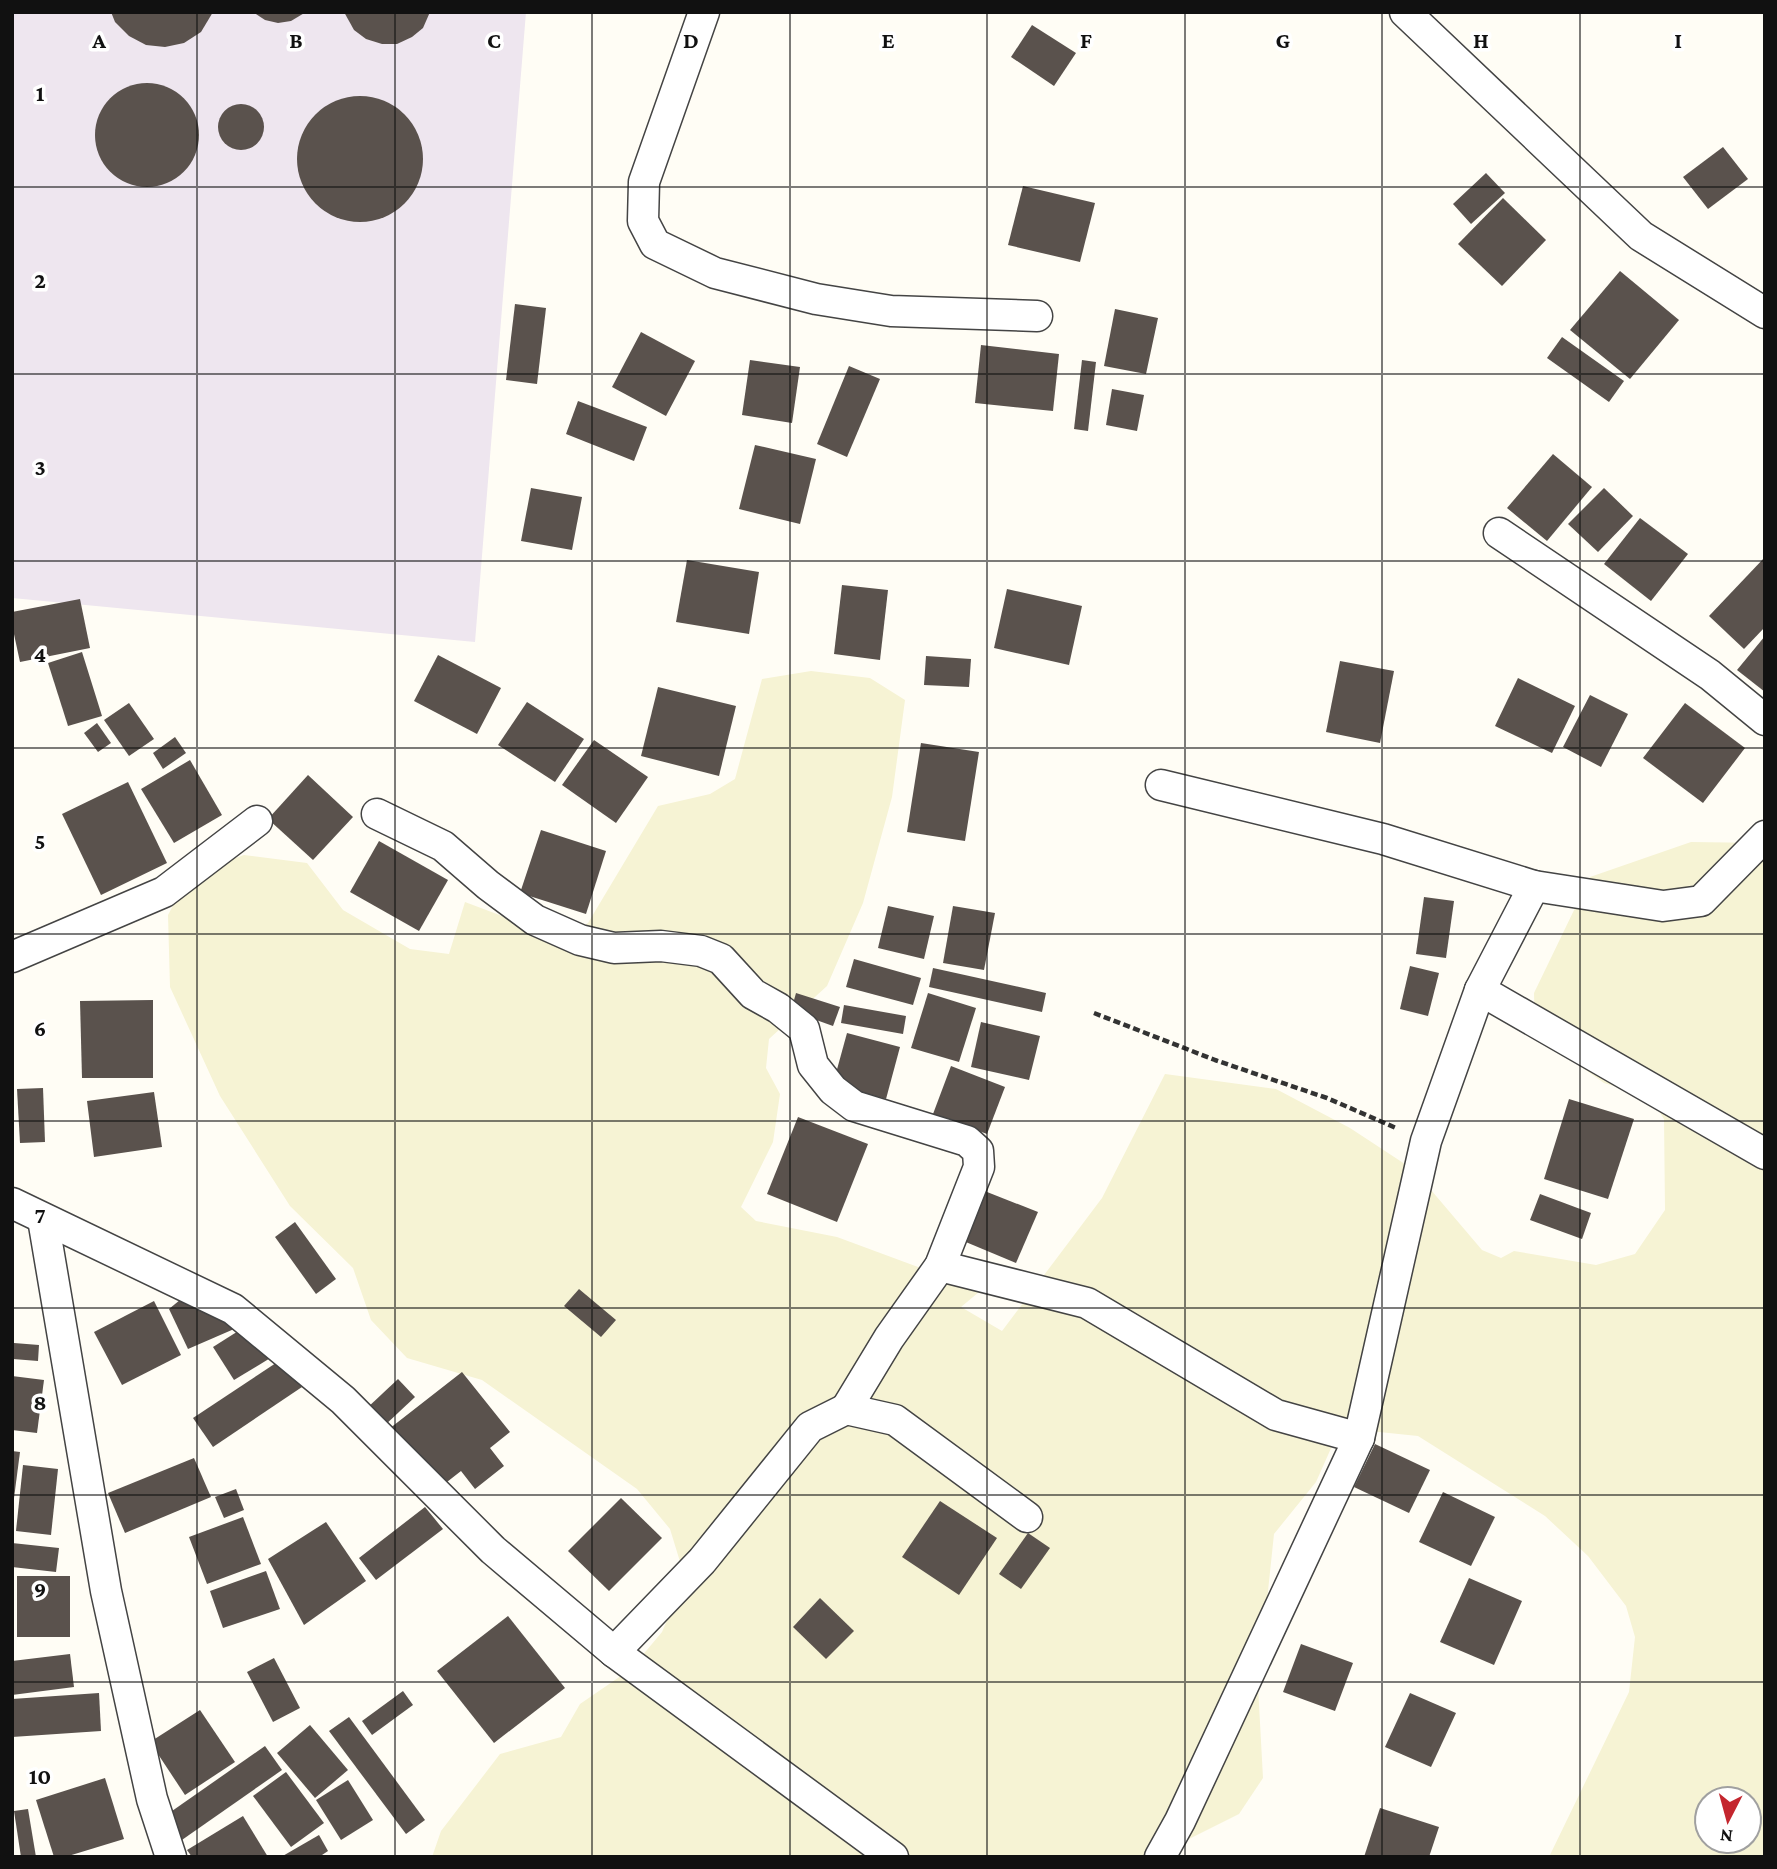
<svg xmlns="http://www.w3.org/2000/svg" width="1777" height="1869" font-family="'Crimson Pro',serif">
  <rect width="100%" height="100%" fill="#fffdf5"/>
  <!-- industrial -->
  <path fill="#eee6ef" d="M12 12H526L475 642 12 598Z"/>
  <!-- farmland -->
  <path fill="#f6f3d4" fill-rule="evenodd" d="M811 671 870 678 905 700 892 797 863 903 827 986 769 1039 766 1068 780 1094 773 1142 741 1207 756 1221 837 1237 972 1287 979 1292 961 1307 1002 1331 1102 1198 1165 1074 1276 1089 1350 1128 1414 1170 1482 1250 1501 1258 1514 1251 1596 1265 1635 1254 1665 1210 1664 1119 1650 1097 1604 1083 1535 1034 1534 993 1590 877 1691 842 1765 843V1857H1549L1629 1692 1635 1637 1626 1606 1588 1556 1545 1516 1418 1436 1340 1428 1316 1482 1274 1534 1258 1686 1263 1778 1239 1814 1177 1845 1166 1857H432L441 1831 500 1754 561 1737 580 1704 631 1669 662 1632 685 1578 670 1529 637 1489 482 1380 407 1358 371 1320 353 1268 290 1206 220 1096 170 987 168 915 189 875 244 855 307 863 343 910 410 949 449 954 465 902 544 932 572 933 588 923 658 806 710 794 735 779 762 679ZM1707 1799H1749V1841H1707Z"/>
  <!-- building -->
  <g fill="#5a524d">
    <path d="M111 12H213L201 32 184 43 165 47 146 45 129 36 115 22Z"/>
    <path d="M253 12H306L291 21 278 23 265 20Z"/>
    <path d="M344 12H430L423 28 412 37 397 44H382L366 39 354 30Z"/>
    <path d="M1032 25 1076 53 1054 86 1011 57Z"/>
    <circle cx="147" cy="135" r="52"/>
    <circle cx="360" cy="159" r="63"/>
    <circle cx="241" cy="127" r="23"/>
    <path d="M1723 147 1748 179 1708 209 1683 177Z"/>
    <path d="M1486 173 1505 193 1471 224 1453 204Z"/>
    <path d="M1023 186 1095 203 1080 262 1008 245Z"/>
    <path d="M1503 198 1546 240 1502 286 1458 244Z"/>
    <path d="M1620 271 1679 320 1630 379 1570 330Z"/>
    <path d="M515 304 546 308 537 384 506 380Z"/>
    <path d="M1115 309 1158 318 1146 374 1104 366Z"/>
    <path d="M641 332 695 361 666 416 612 387Z"/>
    <path d="M1562 337 1624 381 1609 402 1547 358Z"/>
    <path d="M981 345 1059 354 1053 411 975 403Z"/>
    <path d="M750 360 800 367 792 423 742 415Z"/>
    <path d="M1082 360 1096 362 1088 431 1074 429Z"/>
    <path d="M849 366 880 379 847 457 817 444Z"/>
    <path d="M1112 389 1144 395 1137 431 1106 425Z"/>
    <path d="M578 401 647 427 634 461 566 434Z"/>
    <path d="M755 445 816 459 800 524 739 509Z"/>
    <path d="M1553 454 1592 487 1547 541 1507 508Z"/>
    <path d="M531 488 582 497 572 550 521 541Z"/>
    <path d="M1604 488 1633 516 1598 552 1568 524Z"/>
    <path d="M1640 518 1688 554 1651 601 1604 564Z"/>
    <path d="M1765 557V627L1744 649 1709 616Z"/>
    <path d="M687 560 759 572 749 634 676 622Z"/>
    <path d="M842 585 888 590 880 660 834 654Z"/>
    <path d="M1007 589 1082 606 1069 665 994 648Z"/>
    <path d="M80 599 90 648 20 662 12 625V612Z"/>
    <path d="M1765 636V692L1737 670Z"/>
    <path d="M82 652 102 716 68 726 48 663Z"/>
    <path d="M438 655 501 688 477 734 414 701Z"/>
    <path d="M926 656 971 659 969 687 924 685Z"/>
    <path d="M1340 661 1394 671 1380 743 1326 732Z"/>
    <path d="M1518 678 1575 706 1552 753 1495 726Z"/>
    <path d="M658 687 736 706 719 776 641 756Z"/>
    <path d="M1590 695 1628 714 1601 767 1563 747Z"/>
    <path d="M527 702 584 739 555 782 498 745Z"/>
    <path d="M129 703 154 739 129 756 104 720Z"/>
    <path d="M1685 703 1745 748 1703 803 1643 758Z"/>
    <path d="M97 723 111 743 98 752 84 733Z"/>
    <path d="M175 737 186 753 163 769 153 753Z"/>
    <path d="M594 740 648 777 616 823 562 785Z"/>
    <path d="M921 743 979 752 965 841 907 832Z"/>
    <path d="M190 760 222 815 174 843 141 789Z"/>
    <path d="M308 775 353 817 313 860 268 819Z"/>
    <path d="M128 782 167 863 101 895 62 814Z"/>
    <path d="M541 830 606 851 586 914 520 893Z"/>
    <path d="M379 841 448 880 419 931 350 892Z"/>
    <path d="M1424 897 1454 901 1446 958 1416 954Z"/>
    <path d="M888 906 934 916 924 959 878 948Z"/>
    <path d="M953 906 995 913 984 970 943 963Z"/>
    <path d="M854 959 921 978 913 1005 846 987Z"/>
    <path d="M1410 966 1439 973 1428 1016 1400 1009Z"/>
    <path d="M933 968 1046 993 1042 1012 929 987Z"/>
    <path d="M796 993 840 1007 833 1026 791 1011Z"/>
    <path d="M928 993 976 1008 959 1062 911 1048Z"/>
    <path d="M153 1000V1078H82L80 1001Z"/>
    <path d="M844 1005 906 1016 903 1034 841 1023Z"/>
    <path d="M981 1022 1040 1036 1029 1080 971 1067Z"/>
    <path d="M847 1033 900 1047 886 1099 833 1084Z"/>
    <path d="M951 1066 1005 1087 987 1134 933 1114Z"/>
    <path d="M43 1088 45 1142 20 1143 17 1089Z"/>
    <path d="M154 1092 162 1147 94 1157 87 1101Z"/>
    <path d="M1569 1099 1634 1119 1608 1199 1544 1179Z"/>
    <path d="M798 1117 868 1144 837 1222 767 1194Z"/>
    <path d="M982 1190 1038 1212 1016 1263 961 1240Z"/>
    <path d="M1540 1194 1591 1213 1582 1239 1530 1220Z"/>
    <path d="M295 1222 336 1279 316 1294 275 1237Z"/>
    <path d="M579 1289 616 1320 601 1337 564 1306Z"/>
    <path d="M186 1295 241 1326 188 1349 169 1309Z"/>
    <path d="M154 1301 181 1355 122 1385 94 1332Z"/>
    <path d="M243 1328 272 1357 234 1380 213 1347Z"/>
    <path d="M14 1343 39 1345 38 1361 13 1359Z"/>
    <path d="M282 1359 302 1387 213 1447 193 1418Z"/>
    <path d="M462 1372 510 1432 490 1448 504 1466 475 1489 461 1471 438 1489 389 1429Z"/>
    <path d="M12 1376 44 1380 37 1433 12 1430Z"/>
    <path d="M398 1379 415 1397 383 1427 366 1409Z"/>
    <path d="M1375 1444 1430 1470 1409 1513 1354 1487Z"/>
    <path d="M12 1451 20 1452 14 1498H12Z"/>
    <path d="M194 1458 211 1497 125 1533 108 1493Z"/>
    <path d="M23 1465 58 1469 51 1535 16 1531Z"/>
    <path d="M236 1489 244 1510 224 1518 215 1497Z"/>
    <path d="M1443 1492 1495 1517 1471 1566 1419 1542Z"/>
    <path d="M621 1498 662 1538 609 1591 568 1551Z"/>
    <path d="M940 1501 997 1538 959 1595 902 1557Z"/>
    <path d="M425 1507 443 1529 376 1580 359 1558Z"/>
    <path d="M243 1517 261 1564 207 1584 189 1537Z"/>
    <path d="M326 1522 366 1581 304 1625 268 1559Z"/>
    <path d="M1028 1533 1050 1548 1021 1589 999 1574Z"/>
    <path d="M12 1543 59 1548 56 1572 12 1567Z"/>
    <path d="M266 1571 280 1609 223 1628 210 1591Z"/>
    <rect x="17" y="1576" width="53" height="61"/>
    <path d="M1469 1578 1522 1601 1494 1665 1440 1642Z"/>
    <path d="M820 1598 854 1631 826 1659 793 1627Z"/>
    <path d="M508 1616 565 1688 494 1743 437 1671Z"/>
    <path d="M1301 1644 1353 1663 1335 1711 1283 1692Z"/>
    <path d="M70 1654 74 1687 12 1695V1661Z"/>
    <path d="M274 1658 300 1708 273 1722 247 1672Z"/>
    <path d="M403 1691 413 1705 372 1735 362 1721Z"/>
    <path d="M99 1693 101 1731 12 1737V1699Z"/>
    <path d="M1410 1693 1456 1713 1431 1767 1385 1747Z"/>
    <path d="M200 1710 235 1762 185 1795 150 1742Z"/>
    <path d="M349 1717 425 1820 406 1834 329 1731Z"/>
    <path d="M310 1725 348 1770 315 1798 277 1753Z"/>
    <path d="M265 1746 282 1770 179 1842 162 1818Z"/>
    <path d="M286 1772 324 1823 291 1847 253 1796Z"/>
    <path d="M105 1778 124 1839 65 1857H54L36 1800Z"/>
    <path d="M348 1780 373 1820 341 1840 316 1800Z"/>
    <path d="M1380 1808 1439 1827 1429 1857H1364Z"/>
    <path d="M28 1809 36 1857H21L14 1811Z"/>
    <path d="M243 1816 268 1857H192L187 1850Z"/>
    <path d="M319 1835 328 1851 319 1857H281Z"/>
  </g>
  <g fill="none" stroke-linecap="round" stroke-linejoin="round">
    <!-- minor casing -->
    <g stroke="#444" stroke-width="33">
      <g id="minor">
        <path d="M704 12 644 182 643 221 655 244 715 273 816 299 891 311 1037 316"/>
        <path d="M1405 12 1641 236 1765 313"/>
        <path d="M1499 533 1710 675 1765 720"/>
        <path d="M1161 785 1383 839 1534 886 1663 906 1701 901 1765 836"/>
        <path d="M377 814 443 846 488 885 535 920 580 940 614 948 661 946 701 951 721 959 753 994 778 1008 804 1029 813 1065 833 1090 854 1106 967 1141 978 1151 979 1167 940 1266 889 1338 846 1409"/>
        <path d="M12 957 164 892 257 821"/>
        <path d="M1480 990 1765 1154"/>
        <path d="M12 1203 233 1309 343 1400 493 1550 614 1652 702 1561 810 1427 846 1409 895 1420 1027 1517"/>
        <path d="M43 1219 106 1591 152 1799 171 1857"/>
        <path d="M940 1266 1087 1303 1276 1415 1359 1438"/>
        <path d="M614 1652 893 1857"/>
        <path d="M1160 1857 1180 1821 1359 1438 1426 1141 1480 990 1534 886"/>
      </g>
    </g>
    <!-- path -->
    <path stroke="#333" stroke-width="4.5" stroke-dasharray="7 3.5" stroke-linecap="butt" d="M1094 1013 1215 1060 1327 1098 1396 1128"/>
    <!-- minor -->
    <use href="#minor" stroke="#fff" stroke-width="30"/>
  </g>
  <!-- grid -->
  <path fill="none" stroke="#111" stroke-width="2" stroke-opacity="0.55" d="M197 12V1857M395 12V1857M592 12V1857M790 12V1857M987 12V1857M1185 12V1857M1382 12V1857M1580 12V1857M12 187H1765M12 374H1765M12 561H1765M12 748H1765M12 934H1765M12 1121H1765M12 1308H1765M12 1495H1765M12 1682H1765"/>
  <g font-size="23" text-anchor="middle" font-weight="bold" fill="#111" stroke="#fff" stroke-width="7" stroke-linejoin="round" paint-order="stroke">
    <text x="99" y="48">A</text>
    <text x="296" y="48">B</text>
    <text x="494" y="48">C</text>
    <text x="691" y="48">D</text>
    <text x="888" y="48">E</text>
    <text x="1086" y="48">F</text>
    <text x="1283" y="48">G</text>
    <text x="1481" y="48">H</text>
    <text x="1678" y="48">I</text>
    <text x="40" y="101">1</text>
    <text x="40" y="288">2</text>
    <text x="40" y="475">3</text>
    <text x="40" y="662">4</text>
    <text x="40" y="849">5</text>
    <text x="40" y="1036">6</text>
    <text x="40" y="1223">7</text>
    <text x="40" y="1410">8</text>
    <text x="40" y="1597">9</text>
    <text x="40" y="1784">10</text>
  </g>
  <!-- border -->
  <rect width="1777" height="1869" fill="none" stroke="#111111" stroke-width="28"/>
  <!-- north arrow -->
  <g transform="translate(1728 1820) rotate(186)"><circle r="33" fill="#ffffff" stroke="#a0a0a0" stroke-width="2"/>
  <path d="M0-5L12 26L0 18L-12 26Z" fill="#c4262e"/>
  <text y="-10" font-size="19" font-weight="bold" text-anchor="middle" fill="#111111">N</text>
  </g>
</svg>
